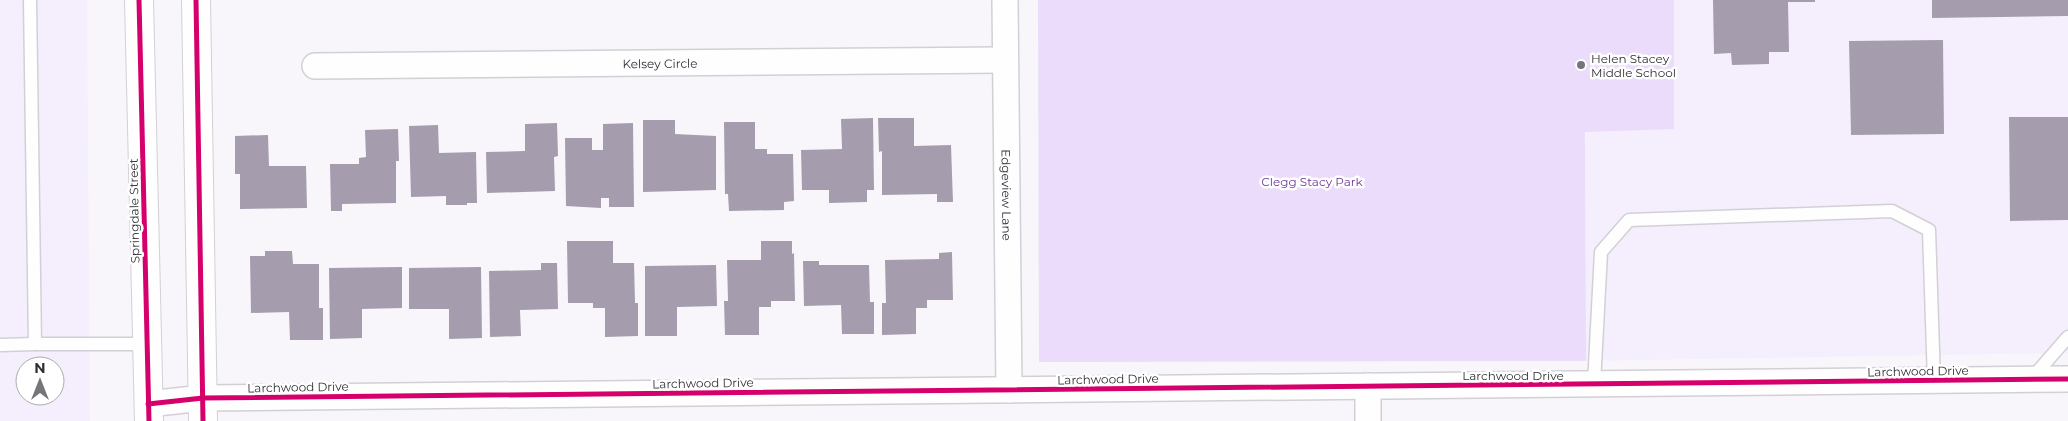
<svg xmlns="http://www.w3.org/2000/svg" width="2068" height="421" font-family="Montserrat,sans-serif">
  <rect width="100%" height="100%" fill="#f8f6fb"/>
  <!-- built -->
  <g fill="#f5effd" fill-rule="evenodd">
    <path d="M0 0H87L90 421H0ZM25 366H55V396H25Z"/>
    <path d="M1585 0H2068V353L1586 361Z"/>
  </g>
  <!-- green -->
  <path fill="#eadcfa" d="M1038 0H1674V129L1585 132 1586 361 1039 362Z"/>
  <!-- building -->
  <g fill="#a59cad">
    <path d="M1713 0H1815V2H1788L1789 52H1769V64L1732 65 1731 53 1714 54Z"/>
    <path d="M1932 0H2068V16L1932 18Z"/>
    <path d="M1943 40 1944 134 1851 135 1849 41Z"/>
    <path d="M2009 117H2068V220L2010 221Z"/>
    <path d="M873 118 874 190H867V202L829 203V190H802L801 150 842 149 841 119Z"/>
    <path d="M878 118H914V146L951 145 953 202H937V194L882 195V151L879 152Z"/>
    <path d="M643 120H675V134L716 136V190L643 192Z"/>
    <path d="M724 122H755V149H767V154H793L794 201 784 202V210L729 211 728 194H725Z"/>
    <path d="M557 123 558 156 554 157 555 191 487 193 486 152 525 151V124Z"/>
    <path d="M633 123 634 207H609V198H601V208L566 206 565 138H592V150H603V124Z"/>
    <path d="M438 125 439 153 476 152 477 203H467V205H446V196L411 197 409 126Z"/>
    <path d="M398 129 399 161H396V203L342 204V211H331L330 164H359V158L366 157 365 130Z"/>
    <path d="M268 135 269 166H306L307 208 240 209V174H235V136Z"/>
    <path d="M567 241H613V263H634L635 303H638V336L605 337V308H593V303H568Z"/>
    <path d="M761 241H792V254L794 253 795 301H771V307H759V335H725L724 301H728L727 260H761Z"/>
    <path d="M265 251H292L293 264H319V308H323V340H290L289 312 251 313 250 256H265Z"/>
    <path d="M952 252 953 300H927V308H916V334L882 335V303H886L885 260 939 259V253Z"/>
    <path d="M803 261H819V265H869L870 302H874V334H842L841 305 804 306Z"/>
    <path d="M541 263H557L558 309 520 310 521 336 490 337 489 271 541 270Z"/>
    <path d="M716 265 717 306 677 307V336H645V266Z"/>
    <path d="M402 267V308L362 309V338L330 339 329 268Z"/>
    <path d="M481 267 482 338 449 339V309H409V268Z"/>
  </g>
  <g fill="none" stroke-linecap="round" stroke-linejoin="round">
    <!-- lane casing -->
    <g stroke="#d2d0d5" stroke-width="15">
      <g id="lane">
        <path d="M30 0 35 344H147"/>
        <path d="M0 345 35 344"/>
        <path d="M2032 378 2068 337"/>
        <path d="M1594 384 1601 252 1629 220 1892 211 1929 230 1934 381"/>
      </g>
    </g>
    <!-- street casing -->
    <g stroke="#d2d0d5" stroke-width="28">
      <g id="street">
        <path id="s1" d="M1005 0 1009 390"/>
        <path id="s2" d="M315 66 1005 60"/>
        <path d="M1368 386V421"/>
        <path d="M148 404 203 398 2068 379"/>
      </g>
    </g>
    <!-- secondary casing -->
    <g stroke="#d2d0d5" stroke-width="30">
      <g id="secondary">
        <path d="M139 0 149 421"/>
        <path d="M196 0 203 421"/>
      </g>
    </g>
    <!-- lane -->
    <use href="#lane" stroke="#fefefe" stroke-width="12"/>
    <!-- street -->
    <use href="#street" stroke="#fefefe" stroke-width="25"/>
    <!-- secondary -->
    <use href="#secondary" stroke="#fefefe" stroke-width="28"/>
    <!-- cycleway casing -->
    <g stroke="#fff" stroke-width="8">
      <g id="cycleway">
        <path d="M139 0 149 421"/>
        <path d="M196 0 203 421"/>
        <path d="M148 404 203 398 2068 379"/>
      </g>
    </g>
    <!-- cycleway -->
    <use href="#cycleway" stroke="#d6006c" stroke-width="5"/>
  </g>
  <!-- markers -->
  <circle fill="#77757a" stroke="#fff" stroke-width="2" cx="1581" cy="65" r="5"/>
  <g text-anchor="middle" dominant-baseline="central" stroke-width="5" stroke-linejoin="round" paint-order="stroke">
    <!-- poi labels -->
    <g font-size="12" fill="#312f34" stroke="#fff" text-anchor="start">
      <text x="1591" y="58">Helen Stacey<tspan x="1591" dy="14">Middle School</tspan></text>
    </g>
    <!-- street labels -->
    <g font-size="12" fill="#312f34" stroke="#fff">
      <text stroke="none"><textPath href="#s2" startOffset="345">Kelsey Circle</textPath></text>
      <text stroke="none"><textPath href="#s1" startOffset="195">Edgeview Lane</textPath></text>
      <text transform="translate(134 211) rotate(-91)">Springdale Street</text>
      <text transform="translate(1918 371) rotate(-1)">Larchwood Drive</text>
      <text x="1513" y="375">Larchwood Drive</text>
      <text transform="translate(1108 379) rotate(-1)">Larchwood Drive</text>
      <text transform="translate(703 383) rotate(-1)">Larchwood Drive</text>
      <text transform="translate(298 387) rotate(-1)">Larchwood Drive</text>
    </g>
    <!-- park labels -->
    <g font-size="12" fill="#6c3897" stroke="#fff">
      <text x="1312" y="181">Clegg Stacy Park</text>
    </g>
  </g>
  <!-- north arrow -->
  <g transform="translate(40 381)"><circle r="24" fill="#ffffff" stroke="#adacae"/>
  <path d="M0-4L9 19L0 12L-9 19Z" fill="#77757a"/>
  <text y="-8" font-size="14" font-weight="bold" text-anchor="middle" fill="#312f34">N</text>
  </g>
</svg>
